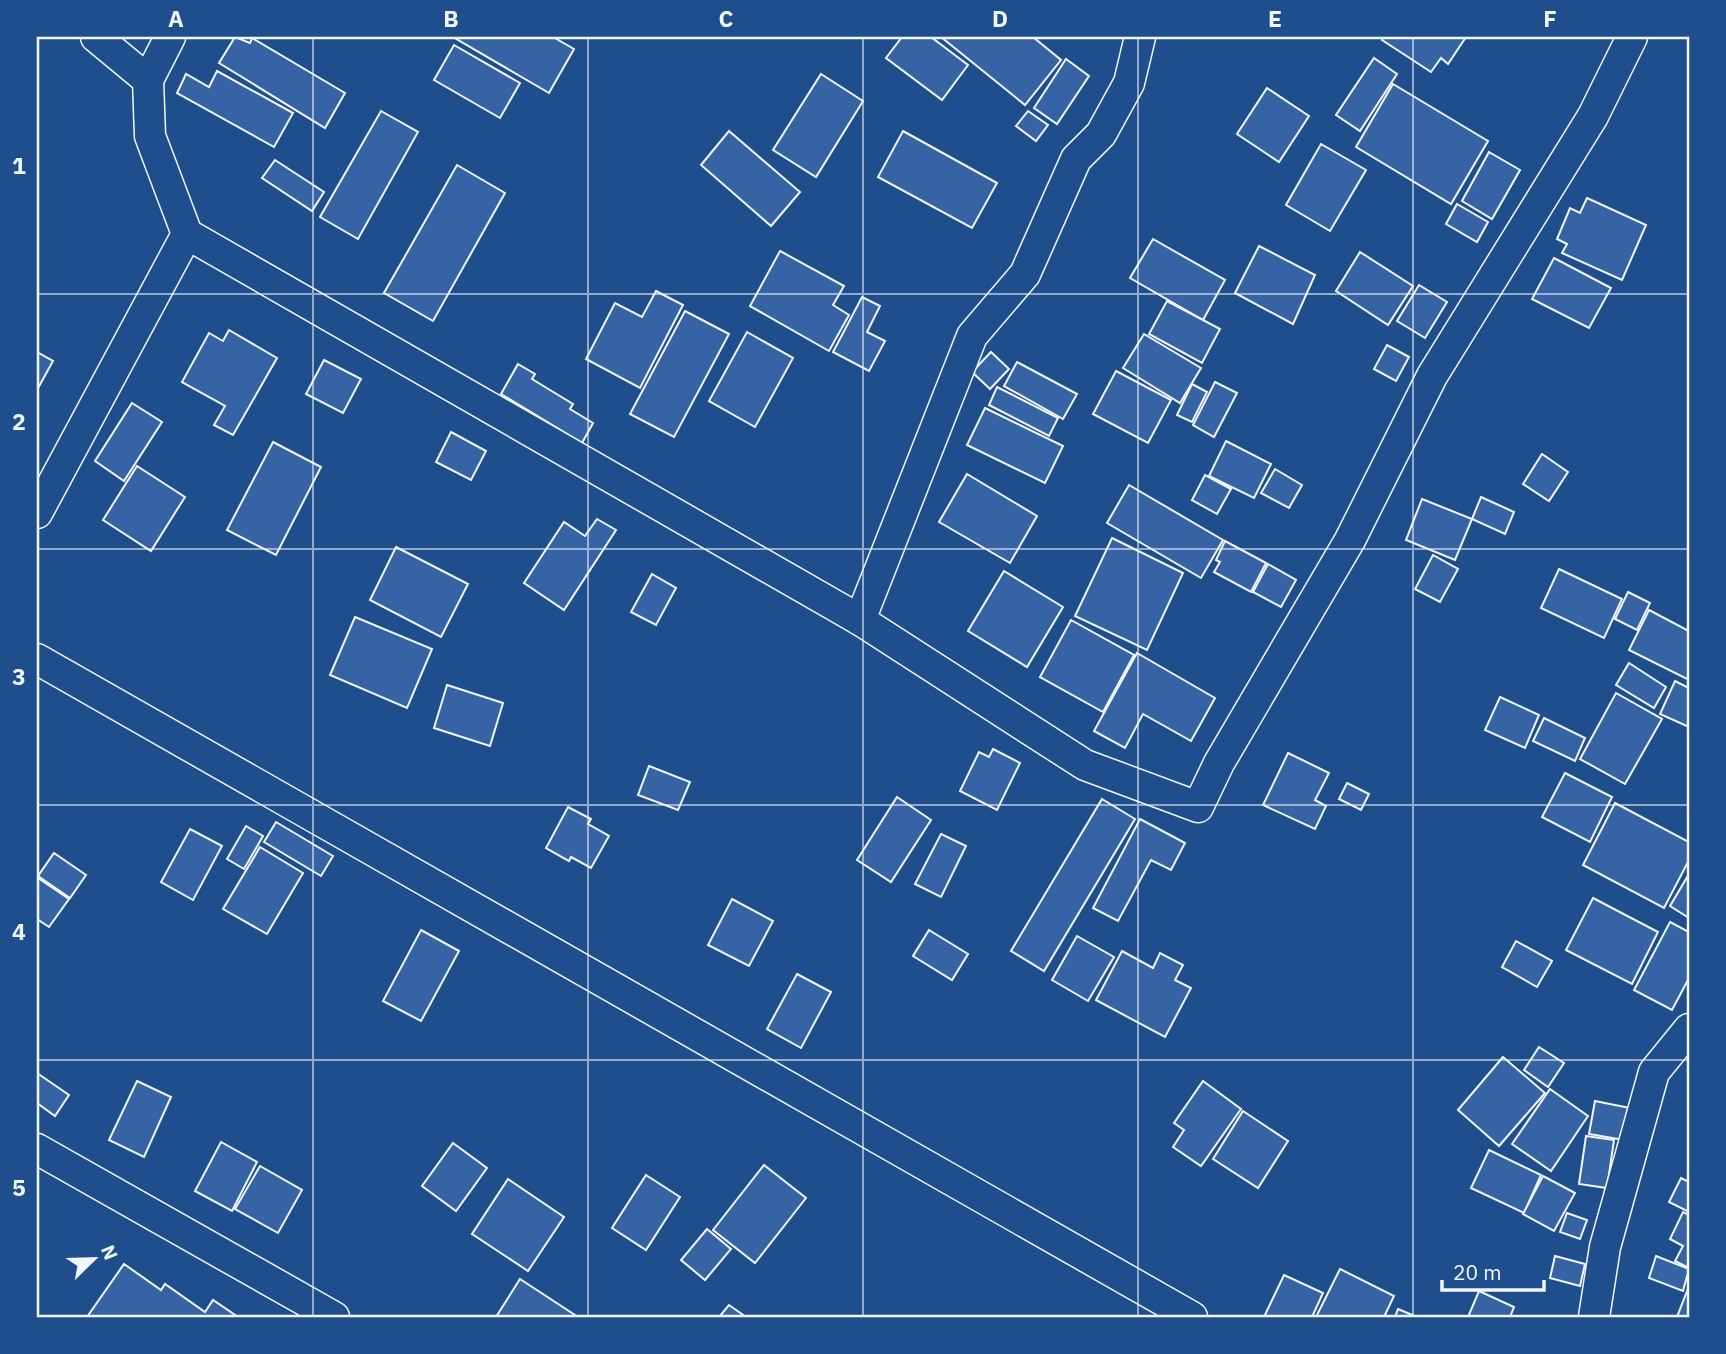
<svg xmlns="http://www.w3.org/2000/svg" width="1726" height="1354" font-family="'IBM Plex Sans',sans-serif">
  <rect width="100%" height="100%" fill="#1f4e8c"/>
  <!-- building -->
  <g fill="#3563a3" stroke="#f2f6ff" stroke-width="2">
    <path d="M235 37 250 43 252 38 345 93 325 128 219 63Z"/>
    <path d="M453 37H553L574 49 549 93Z"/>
    <path d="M902 37H931L968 65 942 100 886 58Z"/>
    <path d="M941 37H1033L1061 60 1025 105Z"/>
    <path d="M1384 37H1466L1448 64 1441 58 1431 72 1382 40Z"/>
    <path d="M454 45 520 83 500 118 434 80Z"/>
    <path d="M1374 58 1397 74 1360 131 1336 115Z"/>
    <path d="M1066 59 1089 76 1057 124 1034 108Z"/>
    <path d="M217 71 293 113 274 147 177 93 186 74 209 87Z"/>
    <path d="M821 74 863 101 816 177 773 150Z"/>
    <path d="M1393 84 1488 141 1451 204 1356 147Z"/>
    <path d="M1267 88 1309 116 1279 162 1237 134Z"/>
    <path d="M381 111 418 132 358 239 320 217Z"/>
    <path d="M1028 111 1048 125 1036 141 1016 126Z"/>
    <path d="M729 131 800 192 771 226 701 165Z"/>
    <path d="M903 131 997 183 972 228 878 177Z"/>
    <path d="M1321 144 1366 170 1330 231 1286 205Z"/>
    <path d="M1489 152 1520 170 1492 219 1462 201Z"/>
    <path d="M275 160 324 192 312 211 262 178Z"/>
    <path d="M457 165 505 193 433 321 384 293Z"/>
    <path d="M1587 198 1646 225 1622 280 1562 253 1567 244 1557 239 1570 208 1580 213Z"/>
    <path d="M1457 204 1488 222 1477 242 1446 224Z"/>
    <path d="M1153 239 1225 280 1203 320 1130 278Z"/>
    <path d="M1259 246 1315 275 1293 324 1235 293Z"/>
    <path d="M780 251 844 286 833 305 849 315 829 351 750 306Z"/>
    <path d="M1360 252 1413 286 1388 325 1336 291Z"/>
    <path d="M1554 258 1611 288 1589 328 1532 299Z"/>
    <path d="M1419 285 1447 302 1425 338 1397 321Z"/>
    <path d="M656 291 683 305 640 388 586 359 615 303 642 317Z"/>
    <path d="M862 297 880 306 867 332 885 341 869 371 833 352Z"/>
    <path d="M1167 301 1220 329 1202 363 1149 334Z"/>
    <path d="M685 311 729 334 674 437 630 414Z"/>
    <path d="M229 330 277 358 233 435 214 425 225 406 182 382 209 333 223 341Z"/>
    <path d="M747 332 793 358 755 427 709 401Z"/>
    <path d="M1144 334 1201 368 1180 403 1123 368Z"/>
    <path d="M1387 345 1409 357 1396 381 1374 369Z"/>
    <path d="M37 352 53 361 37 390Z"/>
    <path d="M991 352 1009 369 990 389 972 372Z"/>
    <path d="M324 360 361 379 343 413 306 394Z"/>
    <path d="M1017 362 1077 394 1063 419 1004 386Z"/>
    <path d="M518 364 535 374 532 379 573 404 570 409 593 423 582 443 501 394Z"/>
    <path d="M1116 371 1171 400 1148 443 1093 414Z"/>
    <path d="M1215 382 1237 393 1214 437 1193 425Z"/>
    <path d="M1192 384 1207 392 1192 422 1177 415Z"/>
    <path d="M997 387 1058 418 1049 436 989 405Z"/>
    <path d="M132 403 162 422 124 481 95 461Z"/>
    <path d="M985 408 1063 446 1045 483 967 445Z"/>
    <path d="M451 432 486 451 471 480 436 462Z"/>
    <path d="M1226 441 1271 464 1254 498 1209 476Z"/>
    <path d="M273 442 321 467 276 555 227 530Z"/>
    <path d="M1542 454 1568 472 1549 501 1523 484Z"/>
    <path d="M137 466 185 497 151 551 103 520Z"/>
    <path d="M1275 469 1302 485 1289 508 1261 493Z"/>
    <path d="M967 474 1037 516 1010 563 939 522Z"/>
    <path d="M1205 475 1231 489 1217 514 1192 500Z"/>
    <path d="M1129 485 1223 540 1201 578 1107 523Z"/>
    <path d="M1481 497 1514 512 1505 534 1472 519Z"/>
    <path d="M1422 499 1472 519 1455 560 1406 540Z"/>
    <path d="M597 519 616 530 564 610 524 583 564 522 585 536Z"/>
    <path d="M1112 538 1183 573 1147 650 1075 616Z"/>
    <path d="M1225 541 1266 563 1251 592 1214 572 1220 562 1216 560Z"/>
    <path d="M396 547 468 584 441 637 370 600Z"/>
    <path d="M1433 555 1458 569 1440 602 1415 589Z"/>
    <path d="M1268 564 1296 580 1281 607 1253 592Z"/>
    <path d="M1559 569 1622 599 1604 638 1541 608Z"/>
    <path d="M1004 571 1063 607 1027 667 968 631Z"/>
    <path d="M652 574 676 588 656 625 631 612Z"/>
    <path d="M1628 592 1650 603 1637 630 1615 619Z"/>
    <path d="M1649 610 1689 631V680L1629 650Z"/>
    <path d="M355 617 432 649 407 708 330 675Z"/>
    <path d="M1071 620 1134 655 1103 712 1040 677Z"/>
    <path d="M1137 653 1215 698 1191 741 1143 714 1125 748 1094 731Z"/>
    <path d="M1629 663 1666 687 1654 708 1616 685Z"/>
    <path d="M1675 681 1689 688V727L1660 714Z"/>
    <path d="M447 685 503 703 490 746 434 728Z"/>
    <path d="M1616 693 1662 719 1625 784 1580 759Z"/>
    <path d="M1500 697 1539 715 1525 748 1485 730Z"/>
    <path d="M1544 718 1585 738 1575 761 1533 741Z"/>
    <path d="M993 749 1020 763 997 810 960 791 979 752 989 757Z"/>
    <path d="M1288 753 1329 773 1315 800 1326 806 1315 829 1263 805Z"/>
    <path d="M649 766 690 782 678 810 638 795Z"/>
    <path d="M1565 773 1612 797 1590 842 1542 817Z"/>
    <path d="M1347 783 1369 794 1361 810 1339 799Z"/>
    <path d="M897 797 931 820 891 882 857 860Z"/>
    <path d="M1102 799 1135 819 1044 971 1011 951Z"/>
    <path d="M1615 803 1689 842V860L1664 908 1583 865Z"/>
    <path d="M568 807 591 819 588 824 609 836 591 868 571 857 569 861 546 848Z"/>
    <path d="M1140 819 1185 843 1171 870 1151 860 1118 921 1093 908Z"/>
    <path d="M276 822 333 856 321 876 264 842Z"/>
    <path d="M246 826 263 836 244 869 227 859Z"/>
    <path d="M190 829 222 846 193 900 161 882Z"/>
    <path d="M941 834 966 846 941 897 915 884Z"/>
    <path d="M260 847 303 873 267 934 223 909Z"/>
    <path d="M54 853 86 875 70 898 38 876Z"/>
    <path d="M1689 874V918L1670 906Z"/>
    <path d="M38 878 69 899 49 927 37 919Z"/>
    <path d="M1593 898 1658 932 1632 984 1566 950Z"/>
    <path d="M732 899 773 921 749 966 708 945Z"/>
    <path d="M1670 922 1689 932V978L1672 1010 1634 990Z"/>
    <path d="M421 930 459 951 421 1021 383 1001Z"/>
    <path d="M929 930 968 954 952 980 913 956Z"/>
    <path d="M1077 936 1114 957 1088 1001 1052 980Z"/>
    <path d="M1516 941 1552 961 1537 987 1502 967Z"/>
    <path d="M1122 951 1153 968 1160 953 1183 965 1175 980 1191 988 1165 1037 1096 1000Z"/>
    <path d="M797 974 831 992 801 1048 767 1029Z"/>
    <path d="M1539 1047 1564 1063 1548 1087 1524 1070Z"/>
    <path d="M1503 1057 1545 1093 1499 1146 1458 1110Z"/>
    <path d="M37 1073 69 1095 55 1116 37 1103Z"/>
    <path d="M137 1081 171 1097 144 1157 109 1140Z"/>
    <path d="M1203 1081 1241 1109 1201 1166 1173 1147 1184 1130 1174 1123Z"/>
    <path d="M1550 1089 1588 1116 1551 1171 1512 1144Z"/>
    <path d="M1595 1101 1630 1108 1624 1140 1589 1134Z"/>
    <path d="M1243 1111 1288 1141 1258 1188 1213 1159Z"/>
    <path d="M1586 1136 1614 1140 1607 1188 1579 1184Z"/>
    <path d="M221 1142 257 1162 232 1211 195 1191Z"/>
    <path d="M453 1143 487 1168 456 1211 422 1186Z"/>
    <path d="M1489 1150 1541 1175 1524 1213 1471 1188Z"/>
    <path d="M764 1165 806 1198 755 1263 713 1230Z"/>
    <path d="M260 1166 302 1190 278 1233 235 1209Z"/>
    <path d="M646 1175 680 1197 646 1250 612 1228Z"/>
    <path d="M1543 1176 1575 1193 1554 1231 1523 1214Z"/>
    <path d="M1681 1178 1689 1182V1212L1669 1202Z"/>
    <path d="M508 1179 564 1217 528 1271 472 1234Z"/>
    <path d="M1683 1212 1689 1215V1268L1675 1261 1683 1246 1670 1239Z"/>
    <path d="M1567 1213 1587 1220 1580 1239 1560 1232Z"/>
    <path d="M707 1229 731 1249 705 1280 681 1260Z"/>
    <path d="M1555 1256 1585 1264 1580 1286 1550 1278Z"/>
    <path d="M1656 1256 1689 1269 1683 1291 1649 1278Z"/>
    <path d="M124 1264 161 1290 165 1284 205 1312 213 1300 238 1317H87Z"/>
    <path d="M1340 1269 1394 1296 1384 1317H1316Z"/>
    <path d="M1284 1275 1323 1293 1312 1317H1264Z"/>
    <path d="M520 1279 578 1317H496Z"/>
    <path d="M1689 1286V1317H1677Z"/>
    <path d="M1479 1291 1514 1307 1510 1317H1468Z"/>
    <path d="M729 1305 746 1317H719Z"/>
    <path d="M1398 1309 1417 1317H1395Z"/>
  </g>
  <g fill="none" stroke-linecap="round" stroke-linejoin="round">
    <!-- street casing -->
    <g stroke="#f2f6ff" stroke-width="33">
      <g id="street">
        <path d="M96 37 148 80 150 136 187 234 860 620 1085 765 1198 807 1219 763 1350 540 1432 376 1593 116 1632 37"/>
        <path d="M148 80 170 37"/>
        <path d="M37 513 187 234"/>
        <path d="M860 620 972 336 1025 274 1076 159 1101 134 1129 83 1140 37"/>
        <path d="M37 659 1192 1317"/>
        <path d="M37 1149 334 1317"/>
        <path d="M1594 1317 1605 1247 1654 1072 1689 1029"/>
      </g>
    </g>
    <!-- street -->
    <use href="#street" stroke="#1f4e8c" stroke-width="30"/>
  </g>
  <!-- grid -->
  <path fill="none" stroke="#f2f6ff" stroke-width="2" stroke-opacity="0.55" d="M313 37V1317M588 37V1317M863 37V1317M1138 37V1317M1413 37V1317M37 294H1689M37 549H1689M37 805H1689M37 1060H1689"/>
  <!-- border -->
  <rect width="1726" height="1354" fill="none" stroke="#1f4e8c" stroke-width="77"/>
  <!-- north arrow -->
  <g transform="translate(94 1259) rotate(67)" stroke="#1f4e8c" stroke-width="5" paint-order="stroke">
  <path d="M0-5L12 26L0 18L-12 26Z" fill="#f2f6ff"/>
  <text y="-10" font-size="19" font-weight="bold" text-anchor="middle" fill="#f2f6ff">N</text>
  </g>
  <!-- scale -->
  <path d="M1442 1280v10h102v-10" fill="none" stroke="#f2f6ff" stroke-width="3.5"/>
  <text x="1453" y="1280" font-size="21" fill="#f2f6ff" stroke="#1f4e8c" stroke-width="5" paint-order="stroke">20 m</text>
  <rect x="38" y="38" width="1650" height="1278" fill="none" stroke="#f2f6ff" stroke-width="2.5"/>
  <g font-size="23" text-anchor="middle" font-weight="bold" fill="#f2f6ff">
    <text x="176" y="27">A</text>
    <text x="451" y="27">B</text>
    <text x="726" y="27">C</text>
    <text x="1000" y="27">D</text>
    <text x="1275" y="27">E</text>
    <text x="1550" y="27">F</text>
    <text x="19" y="174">1</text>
    <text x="19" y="430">2</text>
    <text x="19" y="685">3</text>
    <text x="19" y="940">4</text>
    <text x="19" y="1196">5</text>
  </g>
</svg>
